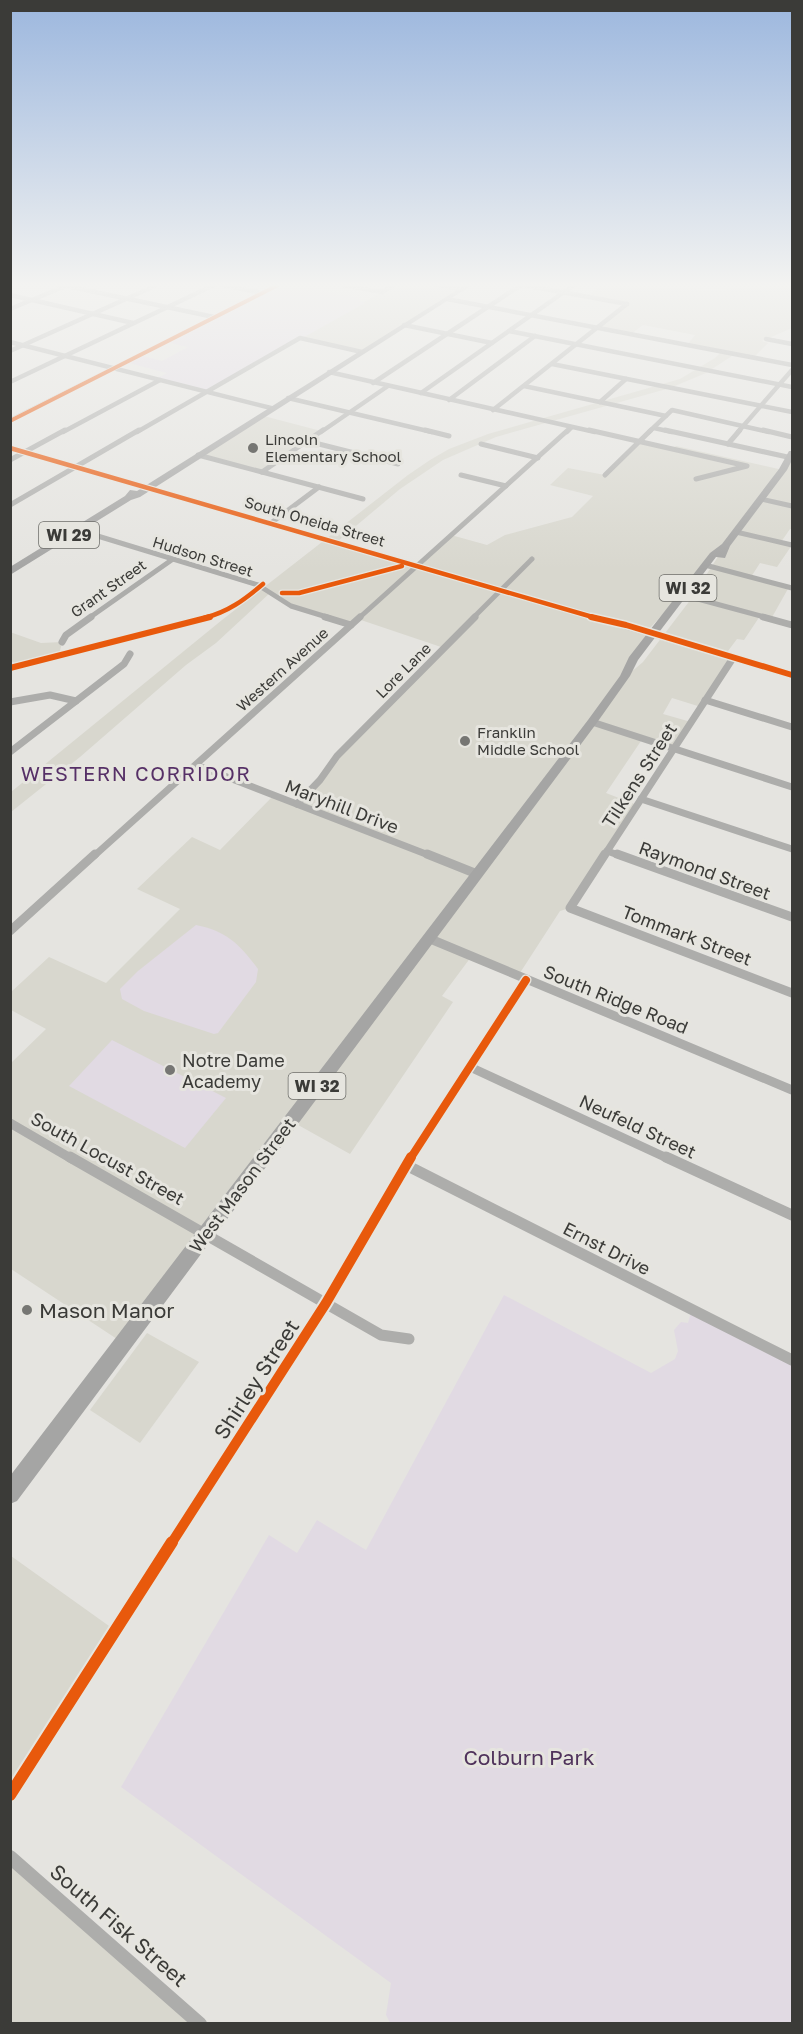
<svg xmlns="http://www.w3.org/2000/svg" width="803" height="2034" font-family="'Golos Text',sans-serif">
  <rect width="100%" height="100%" fill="#e5e4e0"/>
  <!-- built -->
  <g fill="#d8d7ce" fill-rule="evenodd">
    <path d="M394 285H438L462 289 362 352 300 338Z"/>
    <path d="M602 285H657L654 288 716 290 792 285V328L762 341 768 343 754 357 735 354 706 373 670 388 496 437 443 460 400 489 338 541 418 565 451 535 487 545 505 535 572 517 593 496 550 485 568 468 605 475 639 443 670 450 676 446 783 470 792 453V529H790L781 542 792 545 777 567 760 563 751 577 789 587 771 619 760 616 744 640 737 639 725 655 733 658 701 707 672 698 663 714 691 722 674 748 643 738 606 793 637 805 570 908 560 911 518 976 471 957 442 996 453 1002 350 1154 291 1121 123 1343 11 1269V1063L46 1029 11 1010V992L49 957 106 983 180 909 137 889 192 837 220 850 274 795 297 804 337 756 444 648 358 619 351 625 291 606 271 592 216 643 186 665 80 757 11 812V792L222 620 408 475 430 460 449 449 488 434 680 379 715 358 721 352 687 345 695 335 643 325 631 334 597 327 627 304 588 296ZM723 549 688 603 643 662 630 673 650 637 614 624 649 629Z"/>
    <path d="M260 415 321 431 262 472 198 455Z"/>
    <path d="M10 632 41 643 62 642 60 651 15 663 11 661Z"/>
    <path d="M147 1333 199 1362 140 1443 90 1410Z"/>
    <path d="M11 1556 116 1631 11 1795Z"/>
    <path d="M10 1857 200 2023H11Z"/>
  </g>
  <!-- green -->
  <g fill="#e1dae3">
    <path d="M278 285H293L359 298 358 300 365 303 206 392 156 379 167 373 125 362 139 355 162 361 188 347 165 342Z"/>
    <path d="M196 925C227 931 240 945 258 969L256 982 218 1033 214 1034 144 1011 122 999 120 989 138 971Z"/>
    <path d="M112 1040 226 1098 185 1148 69 1086Z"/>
    <path d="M504 1295 651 1373 675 1359 678 1351 674 1330 681 1322 688 1323 692 1309 792 1360V2023H390L386 2015 391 1983 121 1787 269 1535 297 1553 317 1520 366 1550Z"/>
  </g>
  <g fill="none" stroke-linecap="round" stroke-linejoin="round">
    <!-- minor-far5 -->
    <g stroke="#adadab" stroke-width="4.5">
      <path d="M62 285 214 317"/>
      <path d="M222 285 262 293"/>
      <path d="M343 285 382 292 394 285"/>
      <path d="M438 285 462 289"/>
      <path d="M523 285 627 304"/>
      <path d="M10 295 133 323"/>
      <path d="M447 299 792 365"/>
      <path d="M10 309 68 285"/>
      <path d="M404 325 492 343"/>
      <path d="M509 331 792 387"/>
      <path d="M766 339 792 344"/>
      <path d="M10 342 271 408"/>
      <path d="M10 351 157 285"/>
      <path d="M552 364 792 412"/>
      <path d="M329 372 595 432"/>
      <path d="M10 382 214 285"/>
      <path d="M373 383 521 285"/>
      <path d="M524 386 666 416"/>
      <path d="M421 393 574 285"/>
      <path d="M288 398 432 432"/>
      <path d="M449 400 535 336"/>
      <path d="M600 402 626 379"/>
      <path d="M493 410 627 304"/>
      <path d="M654 428 672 432"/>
      <path d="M63 432 160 380"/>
      <path d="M137 432 300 338 362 352"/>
      <path d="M321 432 388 386"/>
      <path d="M567 432 571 428"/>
      <path d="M649 432 672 410 769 432"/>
      <path d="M738 432 792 370"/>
    </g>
    <!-- minor-far4 -->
    <g stroke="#adadab" stroke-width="5">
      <path d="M425 430 449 436"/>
      <path d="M589 430 747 466 696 479"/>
      <path d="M665 430 792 458"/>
      <path d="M763 430 792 437"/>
      <path d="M307 441 398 464"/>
      <path d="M481 444 538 458"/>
      <path d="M728 444 740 430"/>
      <path d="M198 455 363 499"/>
      <path d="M10 460 65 430"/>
      <path d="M262 472 323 430"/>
      <path d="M461 475 506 486"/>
      <path d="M605 475 651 430"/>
      <path d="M761 499 792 506"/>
      <path d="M10 505 139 430"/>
      <path d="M271 523 319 487"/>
      <path d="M78 530 258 585 291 606 330 618"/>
      <path d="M736 532 792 545"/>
      <path d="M705 565 792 588"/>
      <path d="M683 595 768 618"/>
      <path d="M89 618 173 559"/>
      <path d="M359 618 568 430"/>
      <path d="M473 618 532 559"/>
    </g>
    <!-- minor-far3 -->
    <g stroke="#adadab" stroke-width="7">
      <path d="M325 617 351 625"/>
      <path d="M763 617 792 625"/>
      <path d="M62 642 66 635 91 617"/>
      <path d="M705 700 792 727"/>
      <path d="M10 702 50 695 76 701"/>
      <path d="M592 722 792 787"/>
      <path d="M10 752 124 664 130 654"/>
      <path d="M196 765 431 856"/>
      <path d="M641 799 792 849"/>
      <path d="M297 804 320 780 337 756 475 617"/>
      <path d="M607 851 621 856"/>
      <path d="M94 856 360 617"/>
      <path d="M604 856 733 658"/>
    </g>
    <!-- minor-far2 -->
    <g stroke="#adadab" stroke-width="9">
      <path d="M427 854 477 874"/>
      <path d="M605 854 570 908 792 993"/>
      <path d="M617 854 792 917"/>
      <path d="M10 931 95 854"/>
      <path d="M428 938 792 1090"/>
      <path d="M470 1067 669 1159"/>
      <path d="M10 1123 72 1159"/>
      <path d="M410 1159 526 980"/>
    </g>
    <!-- minor-far1 -->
    <g stroke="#adadab" stroke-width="11">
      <path d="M70 1157 381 1335 409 1339"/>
      <path d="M666 1157 792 1215"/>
      <path d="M406 1165 792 1360"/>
      <path d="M171 1544 326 1303 411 1157"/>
    </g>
    <!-- minor -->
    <g stroke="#adadab" stroke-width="14">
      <path d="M10 1795 172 1542"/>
      <path d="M10 1857 200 2024"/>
    </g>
    <!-- tertiary -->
    <g fill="#adadab" fill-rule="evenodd">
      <path d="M275 285H281L10 423V418Z"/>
      <path d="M10 446 613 621 629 623 792 672V678L10 450Z"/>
    </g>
    <!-- primary -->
    <g fill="#a5a5a4" fill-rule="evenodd">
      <path d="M465 285H472L140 497 131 500 10 575V567L125 496 130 490 137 491Z"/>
      <path d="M789 451H792V460L787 470 730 546 725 558 716 557 638 660 630 676 596 724 17 1501 10 1504V1476L588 720 620 676 629 657 710 553 722 544 779 469Z"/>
    </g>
    <!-- cycleway-far5 casing -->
    <g stroke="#e6e5df" stroke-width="5">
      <path id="cycleway-far5" d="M10 421 278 285"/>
    </g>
    <!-- cycleway-far4 casing -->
    <g stroke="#e6e5df" stroke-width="7">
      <g id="cycleway-far4">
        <path d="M10 448 596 618"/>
        <path d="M282 593H299L402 566"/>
        <path d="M204 618C228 612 244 600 263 584"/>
      </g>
    </g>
    <!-- cycleway-far3 casing -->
    <g stroke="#e6e5df" stroke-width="9">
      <g id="cycleway-far3">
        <path d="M591 617 626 625 792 675"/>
        <path d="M10 668 210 617"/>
      </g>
    </g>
    <!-- cycleway-far2 casing -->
    <g stroke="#e6e5df" stroke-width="11">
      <path id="cycleway-far2" d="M410 1159 526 980"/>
    </g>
    <!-- cycleway-far1 casing -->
    <g stroke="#e6e5df" stroke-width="14">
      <path id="cycleway-far1" d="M171 1544 326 1303 411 1157"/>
    </g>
    <!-- cycleway casing -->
    <g stroke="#e6e5df" stroke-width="16">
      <path id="cycleway" d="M10 1795 172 1542"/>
    </g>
    <!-- cycleway-far5 -->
    <use href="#cycleway-far5" stroke="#e8590c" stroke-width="4"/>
    <!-- cycleway-far4 -->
    <use href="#cycleway-far4" stroke="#e8590c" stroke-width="4.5"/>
    <!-- cycleway-far3 -->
    <use href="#cycleway-far3" stroke="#e8590c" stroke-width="6"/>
    <!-- cycleway-far2 -->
    <use href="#cycleway-far2" stroke="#e8590c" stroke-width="8"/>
    <!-- cycleway-far1 -->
    <use href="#cycleway-far1" stroke="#e8590c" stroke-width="10"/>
    <!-- cycleway -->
    <use href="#cycleway" stroke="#e8590c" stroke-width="12"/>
  </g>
  <!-- sky -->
  <linearGradient id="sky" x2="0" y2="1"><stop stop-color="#9cb7de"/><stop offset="0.5" stop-color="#f3f3f1"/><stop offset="1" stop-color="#f3f3f1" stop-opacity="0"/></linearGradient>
  <rect width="803" height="570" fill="url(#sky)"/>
  <!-- markers -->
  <g fill="#767673" stroke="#e6e5df" stroke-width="2">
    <circle cx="253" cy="448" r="6"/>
    <circle cx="465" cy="741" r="6"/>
    <circle cx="170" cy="1070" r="6"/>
    <circle cx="27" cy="1310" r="6"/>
  </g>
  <g text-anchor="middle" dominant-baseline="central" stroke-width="6" stroke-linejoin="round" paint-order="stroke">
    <!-- far-poi labels -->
    <g font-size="15" fill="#3b3b38" stroke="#e6e5df" text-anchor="start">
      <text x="265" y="439">Lincoln<tspan x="265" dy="17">Elementary School</tspan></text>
      <text x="477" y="732">Franklin<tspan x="477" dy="17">Middle School</tspan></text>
    </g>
    <!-- far-street labels -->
    <g font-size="15" fill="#3b3b38" stroke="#e6e5df">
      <text transform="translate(315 521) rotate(16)">South Oneida Street</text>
      <text transform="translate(203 556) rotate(17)">Hudson Street</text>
      <text transform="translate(108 588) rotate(-35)">Grant Street</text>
      <text transform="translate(282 669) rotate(-42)">Western Avenue</text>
      <text transform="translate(403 670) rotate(-45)">Lore Lane</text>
    </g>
    <!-- shield labels -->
    <g fill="#e6e5df" stroke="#6e6e6a" stroke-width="1.5">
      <rect x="39" y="522" width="60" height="26" rx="4.5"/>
      <rect x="659.5" y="575" width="57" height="26" rx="4.5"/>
      <rect x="288.5" y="1073" width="57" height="26" rx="4.5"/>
    </g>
    <g font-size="16" font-weight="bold" fill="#3b3b38">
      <text x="69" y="535">WI 29</text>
      <text x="688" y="588">WI 32</text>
      <text x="317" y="1086">WI 32</text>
    </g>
    <!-- street labels -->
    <g font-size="18" fill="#3b3b38" stroke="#e6e5df">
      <text transform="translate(639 775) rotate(-57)">Tilkens Street</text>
      <text transform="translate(342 806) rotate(21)">Maryhill Drive</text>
      <text transform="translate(705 870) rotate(20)">Raymond Street</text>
      <text transform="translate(687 935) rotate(21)">Tommark Street</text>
      <text transform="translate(616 999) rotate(22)">South Ridge Road</text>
      <text transform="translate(638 1126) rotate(25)">Neufeld Street</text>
      <text transform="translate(108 1158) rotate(29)">South Locust Street</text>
      <text transform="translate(242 1185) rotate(-53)">West Mason Street</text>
      <text transform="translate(607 1248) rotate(27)">Ernst Drive</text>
    </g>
    <!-- poi labels -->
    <g font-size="18" fill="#3b3b38" stroke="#e6e5df" text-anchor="start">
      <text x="182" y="1060">Notre Dame<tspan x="182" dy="21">Academy</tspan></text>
    </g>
    <!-- neighbourhood labels -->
    <g font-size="20" letter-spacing="1.5" fill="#563067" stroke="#e6e5df">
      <text x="136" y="773">WESTERN CORRIDOR</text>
    </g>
    <!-- near-poi labels -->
    <g font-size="21" fill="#3b3b38" stroke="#e6e5df" text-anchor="start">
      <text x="39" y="1310">Mason Manor</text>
    </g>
    <!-- near-street labels -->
    <g font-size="21" fill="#3b3b38" stroke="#e6e5df">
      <text transform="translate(256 1379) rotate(-57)">Shirley Street</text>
      <text transform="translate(119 1925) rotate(41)">South Fisk Street</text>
    </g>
    <!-- near-park labels -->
    <g font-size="21" fill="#4f325b" stroke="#e6e5df">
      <text x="529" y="1757">Colburn Park</text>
    </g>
  </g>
  <!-- border -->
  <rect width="803" height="2034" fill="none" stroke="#3b3b38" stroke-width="24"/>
</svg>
